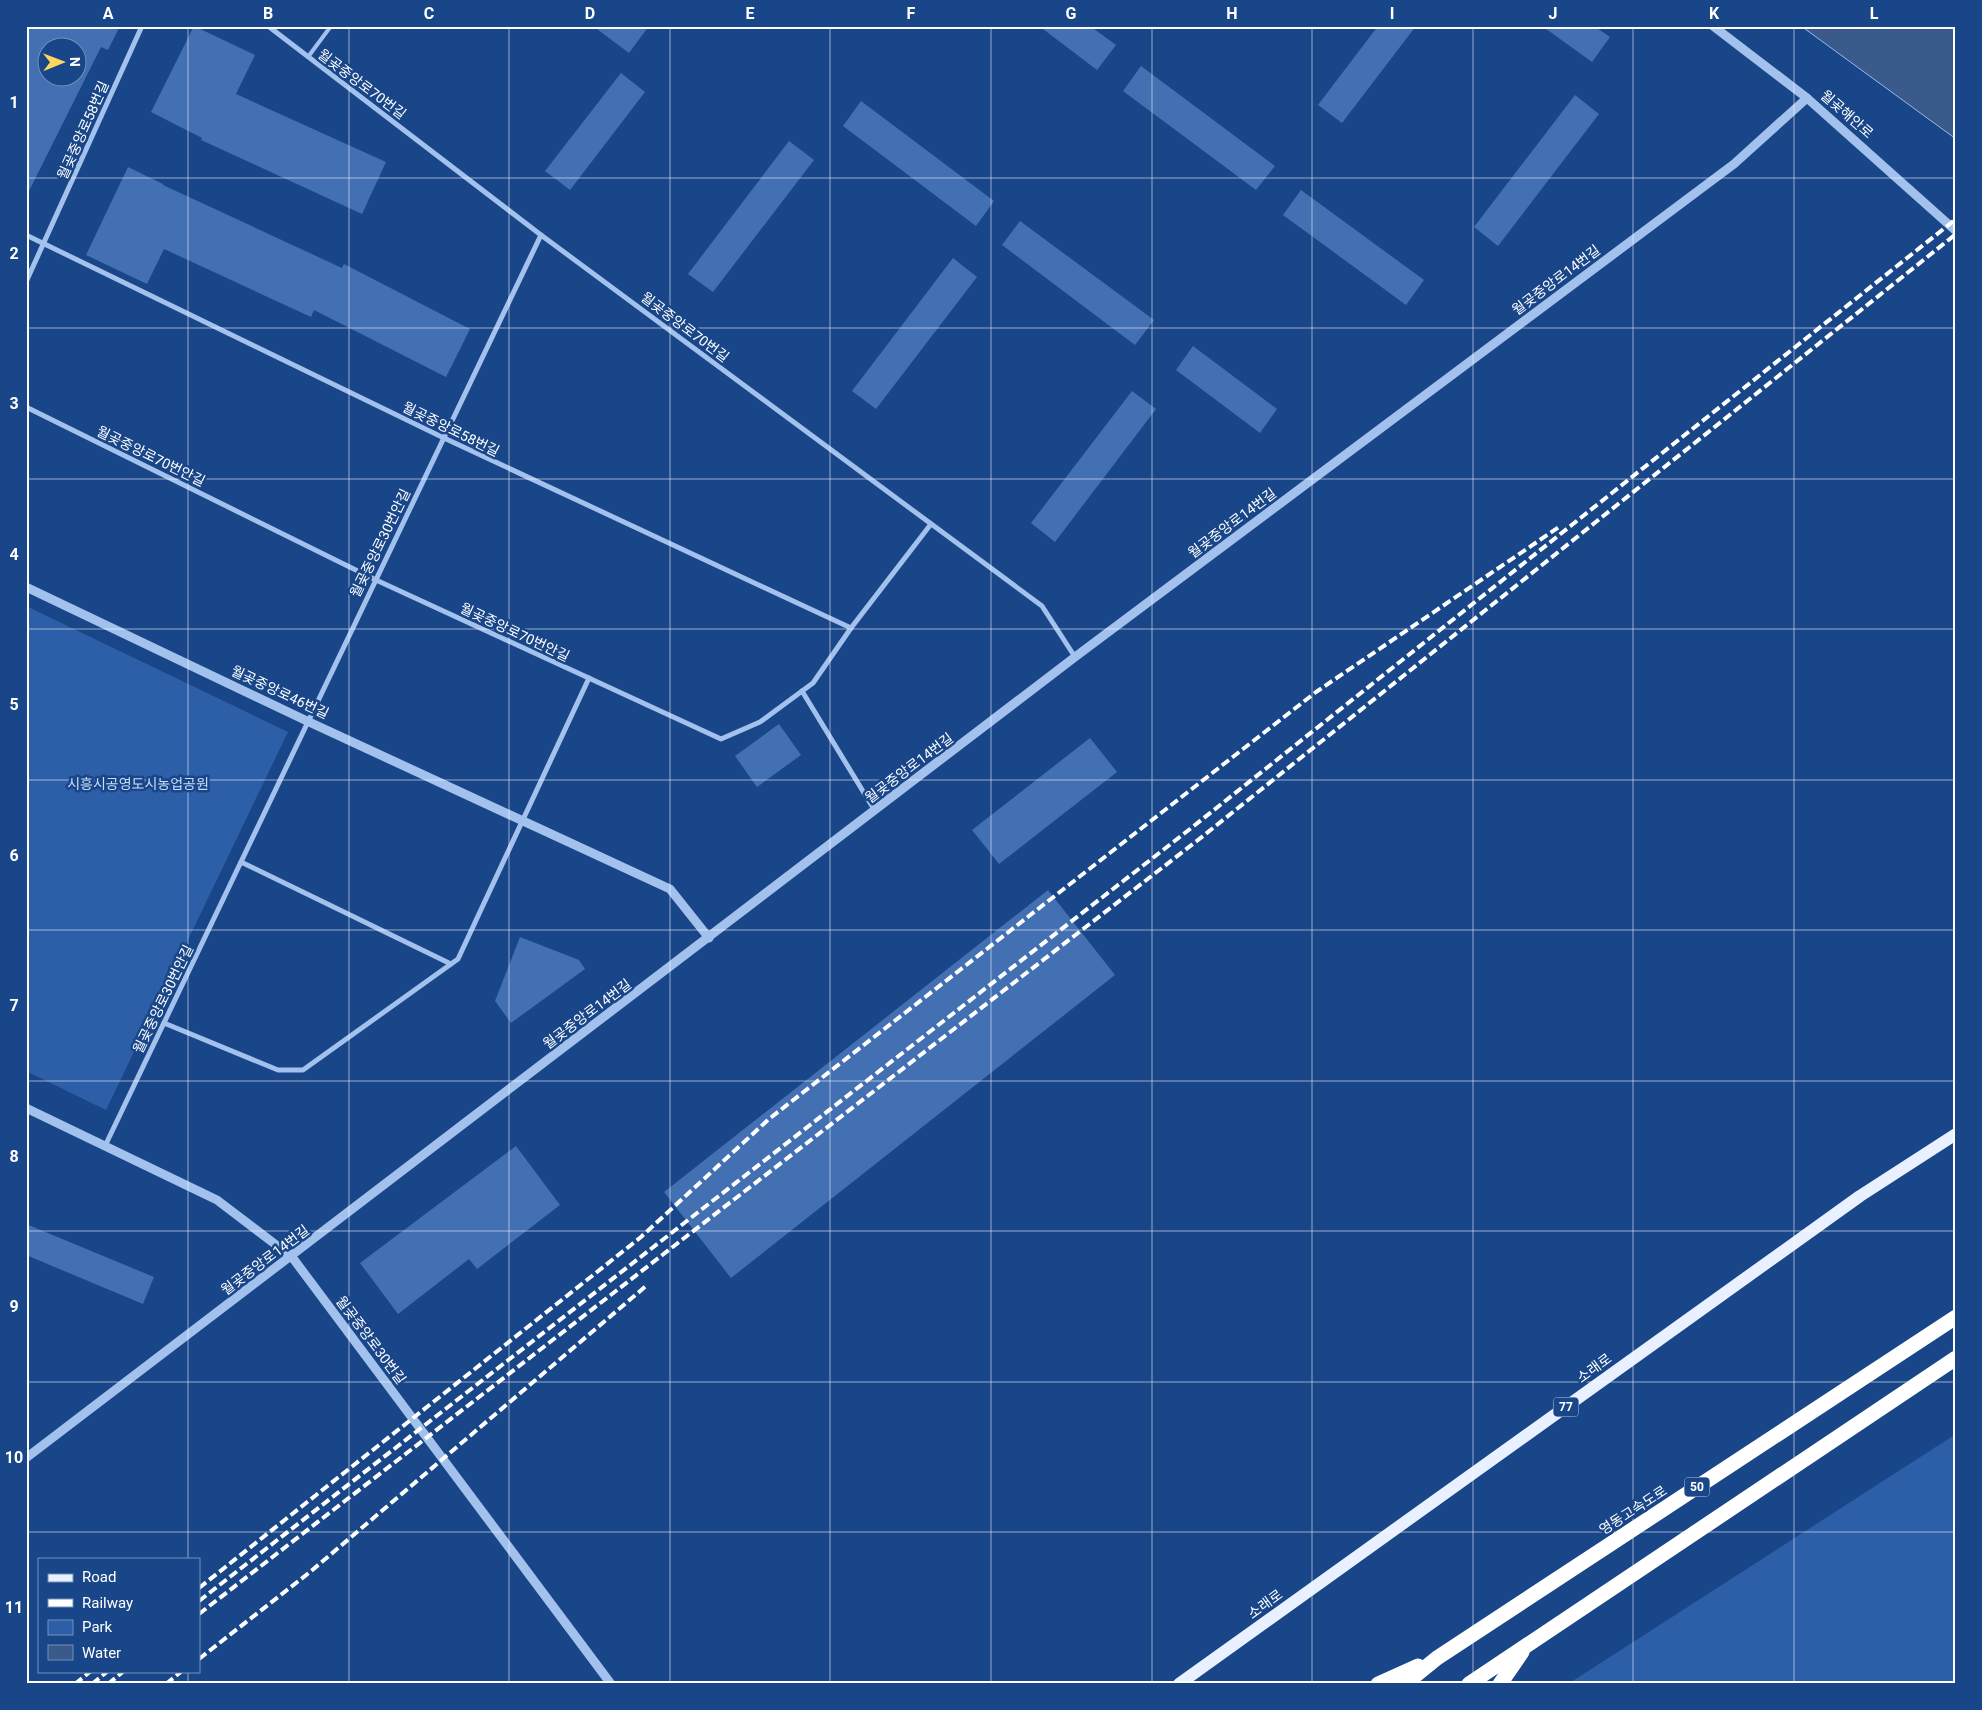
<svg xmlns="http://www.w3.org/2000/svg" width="1982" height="1710" font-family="Roboto,'Noto Sans KR',sans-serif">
  <rect width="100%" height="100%" fill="#194689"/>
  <!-- green -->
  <g fill="#2c5fa8">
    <path d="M26 606 288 732 106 1110 26 1071Z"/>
    <path d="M1956 1434V1684H1568Z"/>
  </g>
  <!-- water -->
  <path fill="#3a5a8c" stroke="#95bbef" d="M1802 26H1956V139L1801 26Z"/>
  <!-- building -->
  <g fill="#4270b2" fill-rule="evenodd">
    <path d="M26 26H120L108 50 101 47 26 197ZM48 48H78V78H48Z"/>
    <path d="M194 26 255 55 236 94 386 162 362 214 201 140 202 138 151 112Z"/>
    <path d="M593 26H649L629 53Z"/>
    <path d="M1039 26H1090L1116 45 1097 70Z"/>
    <path d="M1378 26H1416L1342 123 1318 105Z"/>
    <path d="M1542 26H1594L1610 37 1592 62Z"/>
    <path d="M1141 66 1275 166 1256 190 1123 91Z"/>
    <path d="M621 73 645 92 570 190 545 171Z"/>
    <path d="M1575 95 1599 114 1498 246 1474 227Z"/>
    <path d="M861 101 994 201 976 226 843 126Z"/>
    <path d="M789 141 814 160 713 292 688 274Z"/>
    <path d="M128 167 163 184V185L342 268 344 264 470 329 446 377 314 310 311 317 164 249 147 284 86 255Z"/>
    <path d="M1301 190 1424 280 1406 305 1283 215Z"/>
    <path d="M1020 221 1154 320 1135 345 1002 245Z"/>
    <path d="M953 258 977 277 876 409 852 391Z"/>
    <path d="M1193 346 1277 409 1260 433 1176 370Z"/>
    <path d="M1132 391 1156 409 1055 542 1031 523Z"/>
    <path d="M779 724 801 755 757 787 735 756Z"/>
    <path d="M1090 738 1117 772 999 864 972 830Z"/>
    <path d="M1048 890 1115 975 731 1278 664 1192Z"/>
    <path d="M520 937 579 960 585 969 511 1023 495 1001Z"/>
    <path d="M516 1146 560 1205 477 1269 469 1259 398 1314 360 1263Z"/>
    <path d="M26 1224 154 1277 143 1304 26 1255Z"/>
  </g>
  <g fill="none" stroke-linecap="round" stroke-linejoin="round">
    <!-- service -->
    <path stroke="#a3c1ed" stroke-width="4" d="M308 57 331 26"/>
    <!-- minor -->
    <g stroke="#a3c1ed" stroke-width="5">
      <path d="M268 26 541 235 1042 606 1075 657"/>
      <path d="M26 235 444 438 851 628"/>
      <path d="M26 282 142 26"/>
      <path d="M26 407 376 580 721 739 760 722 813 683 851 628 931 524"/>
      <path d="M802 691 875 811"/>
      <path d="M241 862 451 964"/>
      <path d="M164 1023 278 1070H303L458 959 589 678"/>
      <path d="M105 1146 541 235"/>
    </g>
    <!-- tertiary -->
    <g stroke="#a3c1ed" stroke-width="9">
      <path d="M1713 26 1807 98 1956 231"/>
      <path d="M26 587 307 721 670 889 709 938"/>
      <path d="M26 1108 217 1200 292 1257 611 1684"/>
      <path d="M26 1458 1075 657 1734 164 1807 98"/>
    </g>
    <!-- primary -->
    <path stroke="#e9f0ff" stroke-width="12" d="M1179 1684 1860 1196 1956 1134"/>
    <!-- motorway -->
    <g stroke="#fff" stroke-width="15">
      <path d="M1378 1684 1418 1666"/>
      <path d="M1405 1684 1437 1658 1956 1317"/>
      <path d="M1469 1684 1956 1358"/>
      <path d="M1500 1684 1522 1652"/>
    </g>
    <!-- rail -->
    <g stroke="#fff" stroke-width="4" stroke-dasharray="9 4" stroke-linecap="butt">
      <path d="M199 1588 641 1237 769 1119 1284 717 1316 692 1559 527"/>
      <path d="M199 1601 1190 829 1956 219"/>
      <path d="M199 1614 1198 840 1956 234"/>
      <path d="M199 1659 310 1572 646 1286"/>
      <path d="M75 1684 91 1671"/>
      <path d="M92 1684 108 1671"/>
      <path d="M108 1684 124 1671"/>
      <path d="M166 1684 182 1671"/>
    </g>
  </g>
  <!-- grid -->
  <path fill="none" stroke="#fff" stroke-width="1" stroke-opacity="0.55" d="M188 26V1559M349 26V1684M509 26V1684M670 26V1684M830 26V1684M991 26V1684M1152 26V1684M1312 26V1684M1473 26V1684M1633 26V1684M1794 26V1684M26 178H1956M26 328H1956M26 479H1956M26 629H1956M26 780H1956M26 930H1956M26 1081H1956M26 1231H1956M26 1382H1956M26 1532H1956M188 1671V1684"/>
  <g text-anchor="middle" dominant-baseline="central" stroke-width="5" stroke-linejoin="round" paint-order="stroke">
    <!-- shield labels -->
    <g fill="#194689" stroke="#bac8dc" stroke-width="1">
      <rect x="1553.5" y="1397.5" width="25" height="19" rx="4"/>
      <rect x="1684.5" y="1477.5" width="25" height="19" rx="4"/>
    </g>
    <g font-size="12" font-weight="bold" fill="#fff">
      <text x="1566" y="1407">77</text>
      <text x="1697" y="1487">50</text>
    </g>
    <!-- street labels -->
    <g font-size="14" fill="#fff" stroke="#194689">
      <text transform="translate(362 84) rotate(37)">월곶중앙로70번길</text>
      <text transform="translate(1847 114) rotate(41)">월곶해안로</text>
      <text transform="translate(83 130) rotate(-66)">월곶중앙로58번길</text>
      <text transform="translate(1556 280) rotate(-37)">월곶중앙로14번길</text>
      <text transform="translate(685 327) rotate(37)">월곶중앙로70번길</text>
      <text transform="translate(451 429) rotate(26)">월곶중앙로58번길</text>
      <text transform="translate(151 456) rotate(26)">월곶중앙로70번안길</text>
      <text transform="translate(1232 523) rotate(-37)">월곶중앙로14번길</text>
      <text transform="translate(380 543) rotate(-64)">월곶중앙로30번안길</text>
      <text transform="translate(515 632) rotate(25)">월곶중앙로70번안길</text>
      <text transform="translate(280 692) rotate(25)">월곶중앙로46번길</text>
      <text transform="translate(909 768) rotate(-37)">월곶중앙로14번길</text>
      <text transform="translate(163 999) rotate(-64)">월곶중앙로30번안길</text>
      <text transform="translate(587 1014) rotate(-37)">월곶중앙로14번길</text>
      <text transform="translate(265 1260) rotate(-37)">월곶중앙로14번길</text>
      <text transform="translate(371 1340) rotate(53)">월곶중앙로30번길</text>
      <text transform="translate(1594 1368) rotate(-36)">소래로</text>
      <text transform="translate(1633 1510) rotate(-33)">영동고속도로</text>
      <text transform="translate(1265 1604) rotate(-36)">소래로</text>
    </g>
    <!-- park labels -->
    <g font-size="14" fill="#c8ddfa" stroke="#194689">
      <text x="138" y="784">시흥시공영도시농업공원</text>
    </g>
  </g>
  <!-- border -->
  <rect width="1982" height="1710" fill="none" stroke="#194689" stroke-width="55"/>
  <!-- legend -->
  <rect x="38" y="1558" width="162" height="115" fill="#194689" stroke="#7590b8"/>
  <rect x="48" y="1574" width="25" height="8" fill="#e9f0ff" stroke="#7590b8"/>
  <text x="82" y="1582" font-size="15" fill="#ffffff">Road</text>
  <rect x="48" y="1599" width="25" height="8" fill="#ffffff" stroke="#7590b8"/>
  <text x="82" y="1608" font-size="15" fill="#ffffff">Railway</text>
  <rect x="48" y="1620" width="25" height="15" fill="#2c5fa8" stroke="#7590b8"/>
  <text x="82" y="1632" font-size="15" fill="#ffffff">Park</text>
  <rect x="48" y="1645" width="25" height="15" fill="#3a5a8c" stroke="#7590b8"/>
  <text x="82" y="1658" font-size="15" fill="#ffffff">Water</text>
  <!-- north arrow -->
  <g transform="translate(62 62) rotate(89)"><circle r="24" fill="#194689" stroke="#7590b8"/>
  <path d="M0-4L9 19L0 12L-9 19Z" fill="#ffd75f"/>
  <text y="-8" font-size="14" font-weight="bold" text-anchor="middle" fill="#ffffff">N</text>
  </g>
  <rect x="28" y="28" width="1926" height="1654" fill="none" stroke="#fff" stroke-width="2"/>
  <g font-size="16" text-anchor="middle" font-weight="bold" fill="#fff">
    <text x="108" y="19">A</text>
    <text x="268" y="19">B</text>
    <text x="429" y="19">C</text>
    <text x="590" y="19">D</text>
    <text x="750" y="19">E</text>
    <text x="911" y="19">F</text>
    <text x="1071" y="19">G</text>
    <text x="1232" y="19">H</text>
    <text x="1392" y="19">I</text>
    <text x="1553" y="19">J</text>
    <text x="1714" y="19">K</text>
    <text x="1874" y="19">L</text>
    <text x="14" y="108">1</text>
    <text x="14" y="259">2</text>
    <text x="14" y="409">3</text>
    <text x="14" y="560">4</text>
    <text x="14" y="710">5</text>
    <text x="14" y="861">6</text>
    <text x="14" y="1011">7</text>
    <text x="14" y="1162">8</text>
    <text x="14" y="1312">9</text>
    <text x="14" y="1463">10</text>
    <text x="14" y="1613">11</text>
  </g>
</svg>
